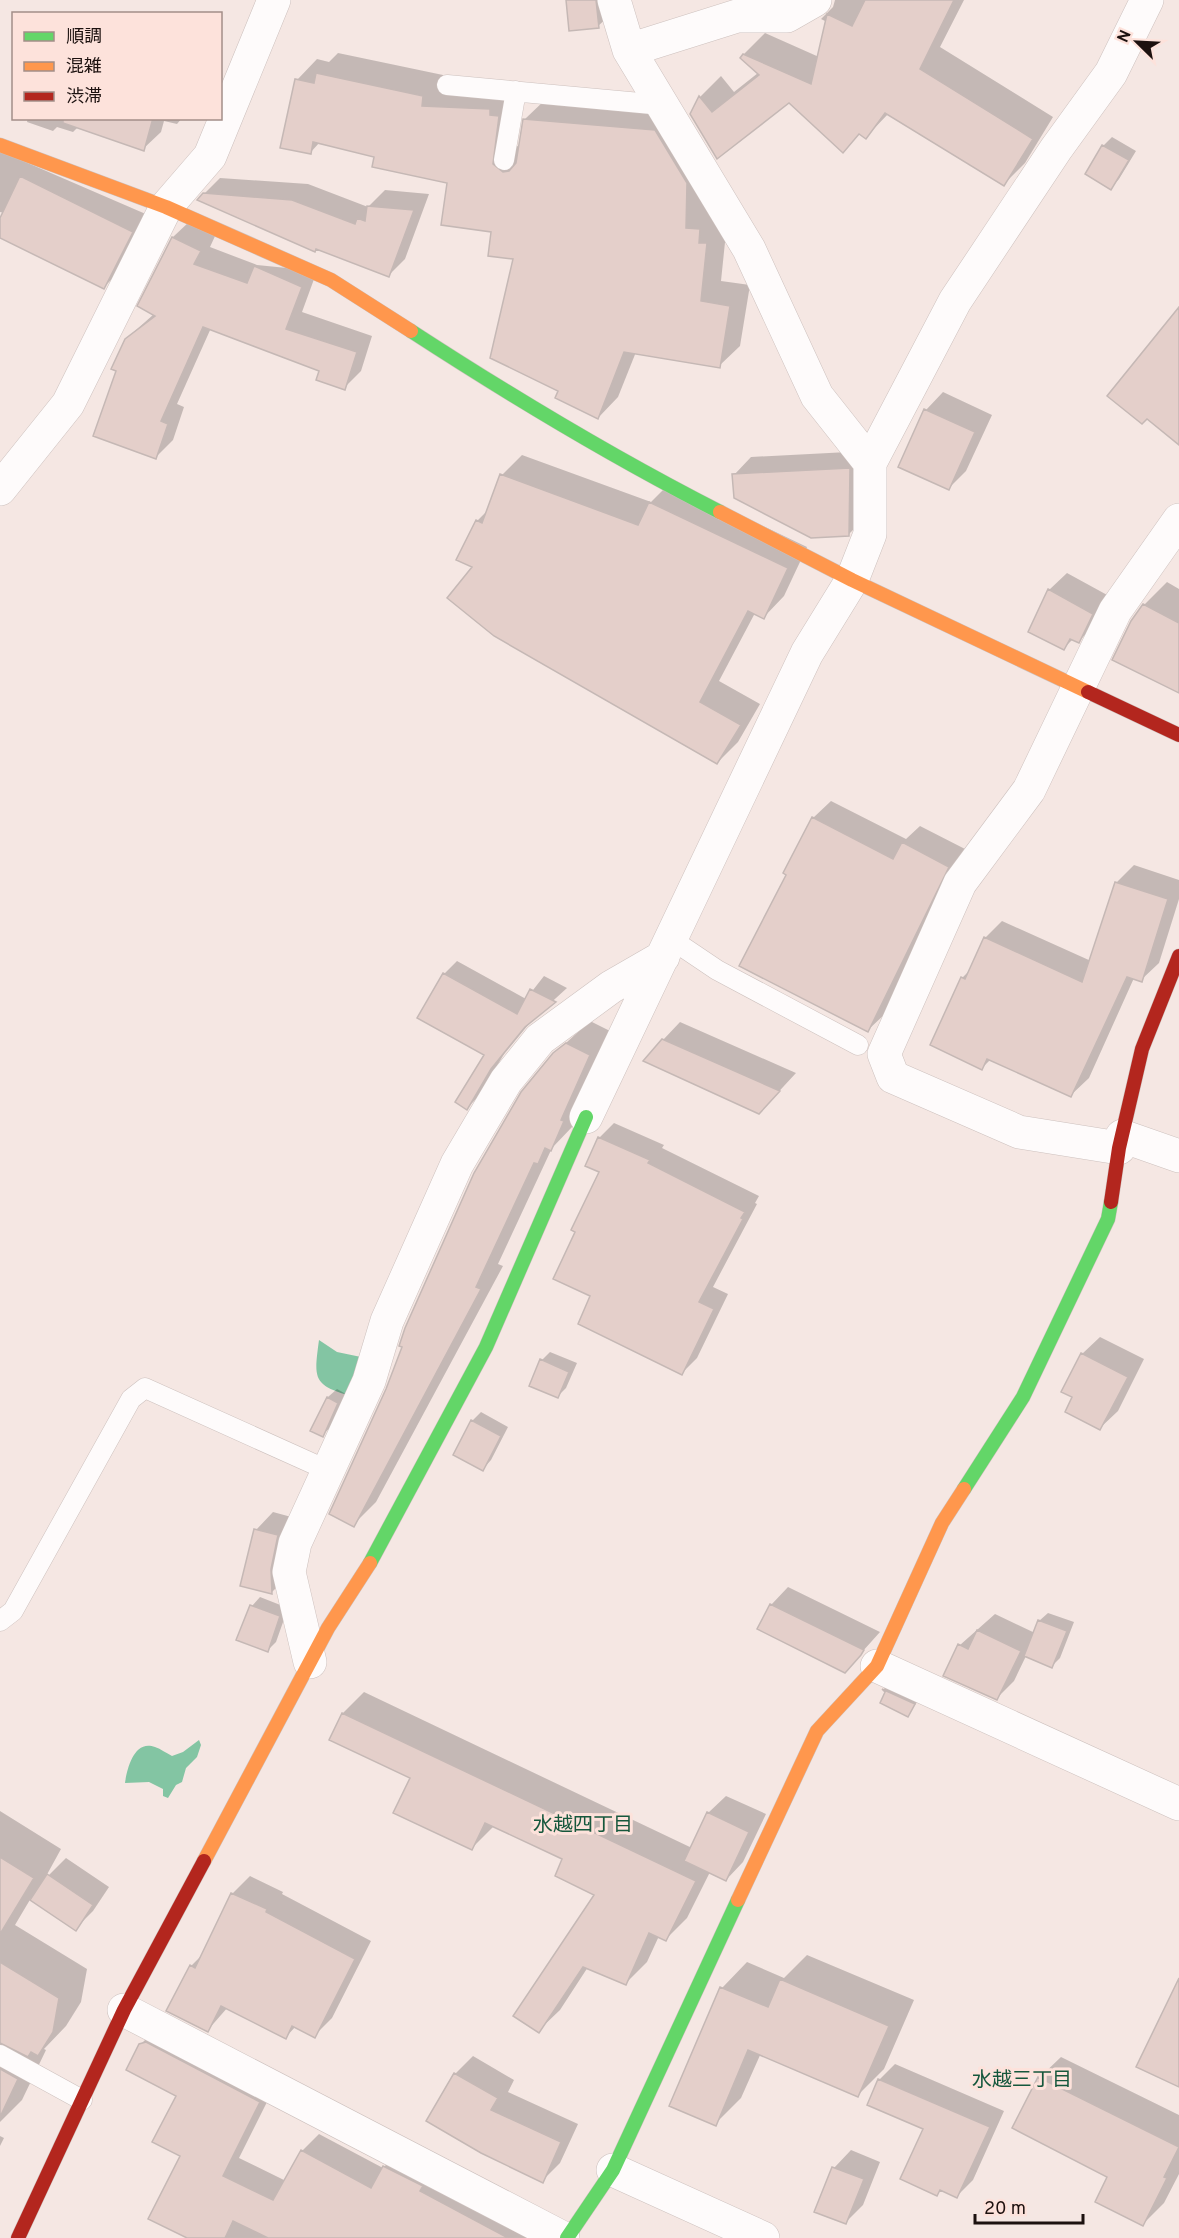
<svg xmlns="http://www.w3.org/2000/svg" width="1179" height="2238" font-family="Overpass,'Noto Sans JP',sans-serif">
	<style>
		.water { fill: #83c5a3 }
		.shadow { fill: #0003 }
		.building { fill: #e4cfca; stroke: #c5b8b5; stroke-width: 1.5 }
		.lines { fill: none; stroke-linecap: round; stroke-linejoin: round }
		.lane-casing { stroke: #cdc1be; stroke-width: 21 }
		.street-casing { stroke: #cdc1be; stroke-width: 34 }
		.fast-casing { stroke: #cdc1be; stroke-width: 15 }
		.slow-casing { stroke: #cdc1be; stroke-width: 15 }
		.jam-casing { stroke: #cdc1be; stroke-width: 15 }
		.lane { stroke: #fefbfb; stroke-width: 20 }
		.street { stroke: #fefbfb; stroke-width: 33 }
		.fast { stroke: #63d668; stroke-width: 14 }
		.slow { stroke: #ff974d; stroke-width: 14 }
		.jam { stroke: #b3261e; stroke-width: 14 }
		.labels { text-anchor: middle; stroke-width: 6; stroke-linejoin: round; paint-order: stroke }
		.neighbourhood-label { font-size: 20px; fill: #16573c; stroke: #fde2db }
	</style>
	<rect width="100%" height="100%" fill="#f5e7e3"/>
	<path class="water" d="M319 1340 337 1352 361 1357 351 1396C312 1385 314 1378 319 1340Z
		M199 1740 201 1745 197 1757 186 1768 182 1782 176 1785 168 1798 163 1796V1789L149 1782 125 1783C127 1769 134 1739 155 1747 161 1749 166 1753 172 1756L183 1752Z"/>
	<path class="shadow" d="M568 0H605L607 18 598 26Z
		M835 0H964L940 47 1053 117 1025 163 1004 184 889 113 866 137 860 133 843 151 789 101 717 157 691 114 700 97 721 76 734 92 758 73 744 54 765 33 819 57 827 22 821 19 833 7Z
		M338 53 443 75 442 86 510 89 513 143 520 148 525 119 546 99 676 110 727 223 721 281 750 285 740 346 719 366 636 352 618 397 598 418 560 390 515 258 448 182 375 156 320 142 310 153 297 80 317 59 329 62Z
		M28 118H182L177 124 164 121 161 132 143 149 78 127 73 132 57 127 53 131 27 122Z
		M1112 137 1136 151 1119 179 1111 188 1087 174 1103 146Z
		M0 151 148 215 121 270 104 287 0 236V221L4 213 0 212Z
		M220 178 308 184 368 207 385 190 429 194 405 259 389 275 317 248 314 251 204 194Z
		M190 221 216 234 210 247 257 265 317 271 302 312 372 336 361 371 344 388 321 370 211 328 177 404 184 407 173 440 156 457 118 370 126 339 154 314 139 306 173 237Z
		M943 392 992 415 966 471 948 489 926 410Z
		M867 451 866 517 849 534 734 475 751 457Z
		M522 455 651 502 671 482 807 547 784 596 764 617 755 613 719 681 760 704 738 742 717 763 474 567 477 521 490 508 502 475Z
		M1067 573 1109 596 1096 624 1078 642 1073 639 1063 649 1049 590Z
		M1167 582 1179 589V691L1144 605Z
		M831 801 906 839 920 826 965 849 886 1013 868 1030 788 874 813 818Z
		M1134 865 1179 880V899L1159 963 1141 980 1134 978 1089 1078 1071 1095 991 1059 982 1068 962 978 971 969 985 938 1002 921 1091 961 1116 883Z
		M457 961 526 999 544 976 567 988 533 1019 504 1054 480 1095 467 1108 486 1054 444 974Z
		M590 1021 612 1032 573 1126 552 1148 498 1264 503 1266 376 1502 353 1525 554 1054Z
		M680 1022 796 1073 759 1113 663 1040Z
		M614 1123 664 1145 662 1148 759 1196 755 1203 757 1204 713 1287 728 1294 697 1358 682 1373 592 1295 577 1231 601 1171 599 1138Z
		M1100 1337 1144 1359 1118 1411 1100 1428 1074 1397 1082 1354Z
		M550 1352 577 1363 566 1388 558 1396 542 1360Z
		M337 1389 346 1394 331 1427 322 1435 312 1430 328 1397Z
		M481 1412 508 1427 491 1460 483 1469 472 1421Z
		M273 1512 295 1518 289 1575 272 1592 256 1530Z
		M788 1587 880 1632 845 1671 771 1605Z
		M260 1597 288 1608 276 1642 268 1650 252 1606Z
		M1048 1613 1074 1622 1060 1658 1052 1666 1026 1656 1014 1681 997 1698 960 1645 995 1614 1035 1633 1039 1621Z
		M891 1681 922 1695 908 1715 883 1690Z
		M364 1692 692 1848 708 1813 726 1796 766 1814 743 1862 726 1880 710 1872 687 1918 666 1939 659 1936 647 1962 625 1984 588 1967 560 2010 538 2031 597 1894 564 1858 494 1826 472 1848 412 1778 331 1740 343 1713Z
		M0 1811 61 1849 44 1880 66 1858 109 1887 93 1911 75 1929 31 1898 15 1925 87 1969 81 2002 66 2026 44 2049 46 2050 22 2100 0 2122Z
		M250 1876 283 1892 282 1894 371 1941 332 2018 314 2036 296 2026 286 2037 228 2007 207 2031 191 1966 204 1953 232 1894Z
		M807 1955 914 2000 884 2069 858 2095 761 2053 741 2098 715 2124 671 2105 722 1988 747 1962 784 1978Z
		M158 2027 276 2084 239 2158 286 2181 302 2151 319 2134 383 2168 401 2149 553 2238H190L178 2095 140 2045Z
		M473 2056 514 2080 508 2092 578 2124 560 2163 542 2181 428 2120 455 2074Z
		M1061 2057 1179 2115V2174L1164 2203 1143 2224 1039 2078Z
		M895 2064 1004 2111 973 2180 957 2196 942 2189 937 2194 925 2128 879 2080Z
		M0 2136 4 2138 0 2146Z
		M851 2150 880 2162 863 2205 846 2222 834 2168Z"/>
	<path class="building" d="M566 0H596L599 28 569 31Z
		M865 0H954L920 69 1033 139 1004 186 885 113 866 139 859 134 843 153 789 103 717 159 690 114 699 96 712 112 759 75 740 58 743 54 811 84 827 14 852 26Z
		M316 73 423 96 422 106 490 109V115L499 116 493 164 503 172 509 171 516 163 523 119 655 130 687 183 686 228 700 229 699 243H707L701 301 730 306 720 368 624 352 598 419 555 398 558 391 490 358 513 259 488 256 491 232 441 225 447 183 372 167 374 157 313 142 311 154 280 148 295 79 314 83Z
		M63 118H153L144 151 63 123Z
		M1102 145 1129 160 1111 190 1085 174Z
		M20 176 133 232 104 289 0 238V218Z
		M203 193 292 200 355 224 357 218 365 221 367 206 414 210 389 277 316 249 315 252 197 200Z
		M172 237 201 251 194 264 247 283 254 266 302 287 286 329 357 352 345 390 316 380 319 371 203 327 161 421 168 424 156 459 93 436 116 371 111 369 125 339 155 316 137 306Z
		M1179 307V445L1147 419 1142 424 1107 396Z
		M924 409 975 432 949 490 898 467Z
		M850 468 849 536 811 538 734 498 732 474Z
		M500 474 638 525 649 502 788 568 764 619 748 611 700 702 741 725 717 764 494 636 447 598 472 567 456 560 476 520 482 523Z
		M1048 589 1093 614 1079 643 1070 639 1064 650 1028 632Z
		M1143 604 1179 623V693L1112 660 1131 621Z
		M812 817 893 859 902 842 949 867 868 1032 739 966 786 875 783 873Z
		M1115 882 1168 899 1142 982 1127 977 1071 1097 987 1059 982 1070 930 1045 961 977 965 979 984 937 1082 982Z
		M443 973 517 1014 530 989 556 1002 525 1027 491 1069 467 1110 455 1102 484 1055 417 1018Z
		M662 1039 780 1091 759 1114 643 1061Z
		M566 1043 590 1055 561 1120 564 1121 551 1151 545 1148 538 1164 534 1163 476 1287 481 1289 354 1527 329 1514 386 1389 402 1347 399 1346 405 1328 474 1173 521 1092 553 1053Z
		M598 1137 650 1160 648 1163 745 1212 741 1218 743 1219 699 1302 714 1309 682 1375 578 1324 590 1296 553 1279 575 1232 571 1230 599 1172 585 1166Z
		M1081 1353 1128 1377 1100 1430 1065 1412 1072 1397 1061 1392Z
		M540 1359 569 1372 558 1398 529 1386Z
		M327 1397 338 1403 323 1437 310 1431Z
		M471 1420 501 1436 483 1471 453 1455Z
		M254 1529 278 1535 271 1569 272 1594 240 1586Z
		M770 1604 864 1650 861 1655 845 1673 757 1629Z
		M250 1605 280 1616 268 1652 236 1640Z
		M1038 1620 1067 1631 1052 1668 1024 1656Z
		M977 1630 1021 1651 997 1700 943 1676 958 1644 968 1649Z
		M882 1689 915 1704 908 1717 880 1703 885 1692Z
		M342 1713 696 1881 666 1941 649 1933 626 1985 583 1967 539 2033 513 2016 594 1895 555 1876 562 1859 485 1823 472 1850 393 1813 410 1778 329 1740Z
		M707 1812 749 1832 726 1881 684 1861Z
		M0 1857 34 1878 0 1934Z
		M47 1874 93 1905 76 1931 30 1900Z
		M231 1893 267 1909 266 1912 355 1959 315 2038 292 2026 286 2039 221 2006 208 2032 166 2011 190 1965 195 1968Z
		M0 1962 59 1998 53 2032 38 2056 31 2052 28 2057 0 2043Z
		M1179 1978V2087L1136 2067Z
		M780 1979 889 2026 858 2097 748 2050 716 2126 669 2106 720 1987 768 2007Z
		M146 2042 260 2102 223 2176 273 2200 301 2150 371 2188 383 2166 423 2186 420 2191 508 2238H268L233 2221 225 2238H187L148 2219 180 2156 152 2142 176 2096 126 2070 139 2044Z
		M0 2069 18 2079 0 2117Z
		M454 2073 498 2098 491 2110 561 2142 543 2183 481 2153 426 2121Z
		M1038 2077 1179 2147 1164 2177 1167 2178 1143 2226 1095 2202 1107 2177 1012 2128Z
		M878 2079 990 2127 957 2198 940 2190 937 2196 900 2179 923 2129 867 2105Z
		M832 2167 864 2179 846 2224 814 2212Z"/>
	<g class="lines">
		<g class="lane-casing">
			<path id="lane" d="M447 85 662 105
				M504 160 516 91
				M671 939 717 970 858 1045
				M0 1621 13 1611 131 1399 145 1388 327 1470
				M0 2055 82 2100"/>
		</g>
		<g class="street-casing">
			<path id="street" d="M629 50 737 16H787L815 0
				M870 463 955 301 1056 149 1111 73 1147 0
				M0 489 68 404 166 207 210 156 274 0
				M586 1117 807 653 852 580 870 534V463L817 396 749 249 629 50 614 0
				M1122 1136 1179 1156
				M1119 1148 1019 1132 893 1077 884 1054 960 883 1029 790 1115 611 1179 520
				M310 1662 289 1572 295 1543 369 1381 387 1321 457 1164 506 1081 540 1039 611 987 663 957
				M877 1666 1179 1804
				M124 2010 563 2238
				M613 2170 763 2238"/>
		</g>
		<g class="fast-casing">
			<path id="fast" d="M411 331C511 396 614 458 720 512
				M964 1489 1023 1397 1108 1219 1111 1202
				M370 1563 486 1347 586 1117
				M567 2238 613 2170 738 1900"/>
		</g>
		<g class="slow-casing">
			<path id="slow" d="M0 145 166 207 331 280 411 331
				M720 512 852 580 1088 692
				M204 1861 328 1628 370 1563
				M738 1900 817 1731 877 1666 942 1523 964 1489"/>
		</g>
		<g class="jam-casing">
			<path id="jam" d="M1088 692 1179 735
				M1111 1202 1119 1148 1142 1049 1179 956
				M18 2238 124 2010 204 1861"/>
		</g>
		<use href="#lane" class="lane"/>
		<use href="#street" class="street"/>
		<use href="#fast" class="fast"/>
		<use href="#slow" class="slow"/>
		<use href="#jam" class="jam"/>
	</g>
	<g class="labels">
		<g class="neighbourhood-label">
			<text x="583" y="1831">水越四丁目</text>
			<text x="1022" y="2086">水越三丁目</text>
		</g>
	</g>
	<rect x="12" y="12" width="210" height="108" fill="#fde2db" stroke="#a38e89" stroke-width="1.5"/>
	<rect x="24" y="32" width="30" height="9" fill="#63d668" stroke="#a38e89" stroke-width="1.5"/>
	<text x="66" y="42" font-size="18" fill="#1c110f">順調</text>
	<rect x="24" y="62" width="30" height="9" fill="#ff974d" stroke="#a38e89" stroke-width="1.5"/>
	<text x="66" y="72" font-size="18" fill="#1c110f">混雑</text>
	<rect x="24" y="92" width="30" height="9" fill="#b3261e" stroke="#a38e89" stroke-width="1.5"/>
	<text x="66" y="102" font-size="18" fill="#1c110f">渋滞</text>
	<g transform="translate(1137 42) rotate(294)" stroke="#fde2db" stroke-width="4.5" paint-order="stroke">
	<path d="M0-4.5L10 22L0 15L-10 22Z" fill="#1c110f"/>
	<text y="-9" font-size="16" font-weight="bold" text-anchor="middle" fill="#1c110f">N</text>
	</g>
	<path d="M975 2214v9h108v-9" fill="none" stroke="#1c110f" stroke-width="3"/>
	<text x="984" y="2214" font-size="18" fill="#1c110f" stroke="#fde2db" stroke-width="4.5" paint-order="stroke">20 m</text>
</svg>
